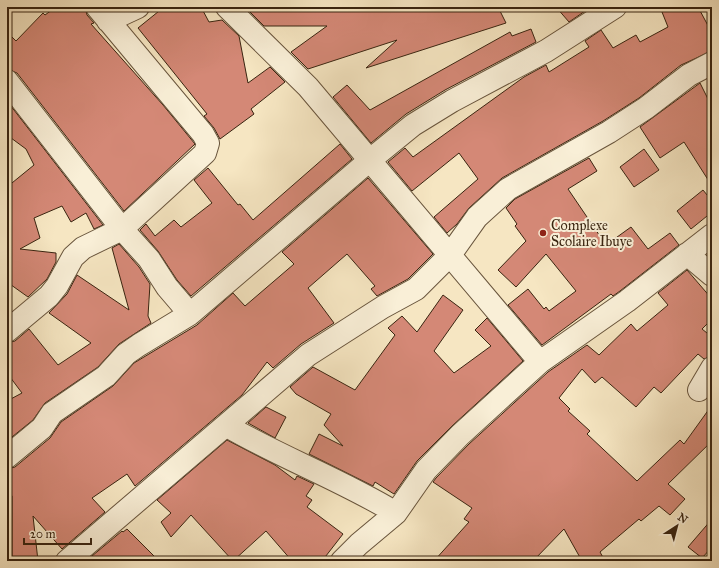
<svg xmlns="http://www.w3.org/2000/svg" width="719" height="568" font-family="'IM FELL Great Primer',serif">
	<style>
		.building { fill: #d48876; stroke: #392410 }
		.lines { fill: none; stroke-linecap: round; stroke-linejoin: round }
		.minor-casing { stroke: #68543c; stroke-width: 24 }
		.minor { stroke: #f9efd7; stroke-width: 22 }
		.poi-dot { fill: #8f2418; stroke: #f9efd7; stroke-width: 1.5 }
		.labels { text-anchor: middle; stroke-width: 4; stroke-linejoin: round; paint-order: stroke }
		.poi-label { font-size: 14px; fill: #392410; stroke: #f9efd7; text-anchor: start }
	</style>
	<rect width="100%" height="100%" fill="#f6e6c2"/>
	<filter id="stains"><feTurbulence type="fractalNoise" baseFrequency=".005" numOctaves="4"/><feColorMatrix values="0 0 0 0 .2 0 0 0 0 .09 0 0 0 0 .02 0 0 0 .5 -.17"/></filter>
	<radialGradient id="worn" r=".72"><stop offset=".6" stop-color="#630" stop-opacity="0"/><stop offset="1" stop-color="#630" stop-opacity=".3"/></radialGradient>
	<path class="building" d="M56 7H85L87 15 94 23 91 24 163 105 195 144 124 211 17 73 7 69V32L16 41 43 13 45 15Z
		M164 7H201L209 22 222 20 239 36 248 83 270 67 285 82 251 109 254 114 220 139 214 128 204 116 207 114 138 28Z
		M245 7H498L506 23 366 68 397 40 308 69 291 52 327 26H264Z
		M556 7H587L588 9 569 22Z
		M660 7H698L712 33V51L681 65 639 98 603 121 502 178 469 208 457 224 447 233 434 217 478 179 459 153 412 191 388 162 405 148 413 157 524 77 546 65 549 72 589 47 585 41 601 30 613 48 636 35 640 42 668 27Z
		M531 29 536 42 445 90 406 114 371 143 333 97 347 85 370 110 510 32 512 36Z
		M700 83 712 107V186L684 142 660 158 640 127Z
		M7 101 103 225 94 229 86 213 71 222 62 206 34 218 40 238 20 249 56 253V262L47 279 28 297 7 282V187L34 165 26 149 7 135Z
		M340 144 352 159 191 296 177 280 158 251 140 230 146 224 155 236 174 220 181 227 212 203 194 180 208 168 238 205 240 204 253 220Z
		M644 149 659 170 634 187 620 167Z
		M589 158 597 171 568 189 606 245 631 227 648 249 670 233 679 245 620 291 613 296 611 294 542 345 508 305 528 289 544 309 546 307 549 311 576 291 546 254 516 287 498 270 526 241 515 226 517 224 506 208 515 199Z
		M368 178 433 254 408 279 377 296 371 289 375 286 347 254 308 288 334 323 301 344 273 368 267 362 242 395 135 486 127 474 92 498 105 512 62 549 33 516 38 561H12V496L7 490V469L15 467 50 438 61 422 113 386 134 363 197 325 233 293 245 306 294 264 282 252Z
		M703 190 712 201V212L691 229 677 211Z
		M119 244 139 267 150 284 148 316 151 323 119 344 98 367 45 403 33 420 7 441V401L22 393 7 373V343L15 341 29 329 58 365 91 343 49 313 67 294 77 275 129 310 112 248Z
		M687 270 712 299V319L702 329 712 337V356L704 359 698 354 661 393 654 387 636 407 602 377 595 383 582 369 559 398 570 409 568 411 590 431 587 434 637 481 680 440 684 444 712 405V441L668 484 685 499 670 515 659 506 641 521 639 519 600 552 605 561H582L564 529 533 561H434L469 522 464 519 472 508 433 482 436 478 469 444 548 372 587 345 599 355 631 324 637 331 668 305 658 293Z
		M443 295 463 310 434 351 454 373 491 346 475 330 487 318 523 361 452 426 417 461 394 494 375 482 373 486 309 454 319 434 343 446 324 425 331 414 296 394 290 387 313 367 355 390 395 335 388 328 402 316 417 332Z
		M266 407 286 417 275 438 248 423Z
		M227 440 275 465 295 480 297 476 314 484 306 496 312 500 307 507 343 534 322 561H292L266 531 233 561 191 515 171 537 161 522 171 513 157 500Z
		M712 519V547L702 558 688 547Z
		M127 529 159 561H86L122 531 123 532Z"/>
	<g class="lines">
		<g class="minor-casing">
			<path id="minor" d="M227 7 308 87 540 362
				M108 21 138 7
				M7 81 122 229 205 153 208 143 203 134 97 7
				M687 254 712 275
				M7 331 49 296 57 286 73 257 83 248 122 229 149 259 167 287 190 314
				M699 390 712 368
				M227 426C282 458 342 480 396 513
				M7 457 42 428 52 413 106 376 126 354 139 345 190 314 370 160 413 125 452 101 546 51 615 7
				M67 561 308 355 383 307 416 289 450 255 477 217 508 189 609 132 646 108 689 75 712 63
				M342 561 359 544 396 513 426 470 460 435 540 362 627 301 712 235"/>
		</g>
		<use href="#minor" class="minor"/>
	</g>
	<circle class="poi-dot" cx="543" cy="233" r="4"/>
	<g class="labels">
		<g class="poi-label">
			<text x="551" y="230">Complexe<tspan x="551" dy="16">Scolaire Ibuye</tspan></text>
		</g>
	</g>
	<rect width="719" height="568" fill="none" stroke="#f6e6c2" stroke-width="24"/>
	<rect x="8" y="8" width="703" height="552" fill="none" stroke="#392410" stroke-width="2"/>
	<rect x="12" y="12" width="695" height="544" fill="none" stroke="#392410"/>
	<g transform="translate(677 526) rotate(36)" stroke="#f9efd7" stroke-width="3" paint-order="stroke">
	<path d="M0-3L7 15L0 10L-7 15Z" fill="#392410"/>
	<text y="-6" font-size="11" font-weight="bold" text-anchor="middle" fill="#392410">N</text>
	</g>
	<path d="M24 538v6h67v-6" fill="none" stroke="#392410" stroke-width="2"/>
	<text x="30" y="538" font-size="12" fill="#392410" stroke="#f9efd7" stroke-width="3" paint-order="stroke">20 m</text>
	<rect width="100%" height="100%" filter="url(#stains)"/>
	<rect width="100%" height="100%" fill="url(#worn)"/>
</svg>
